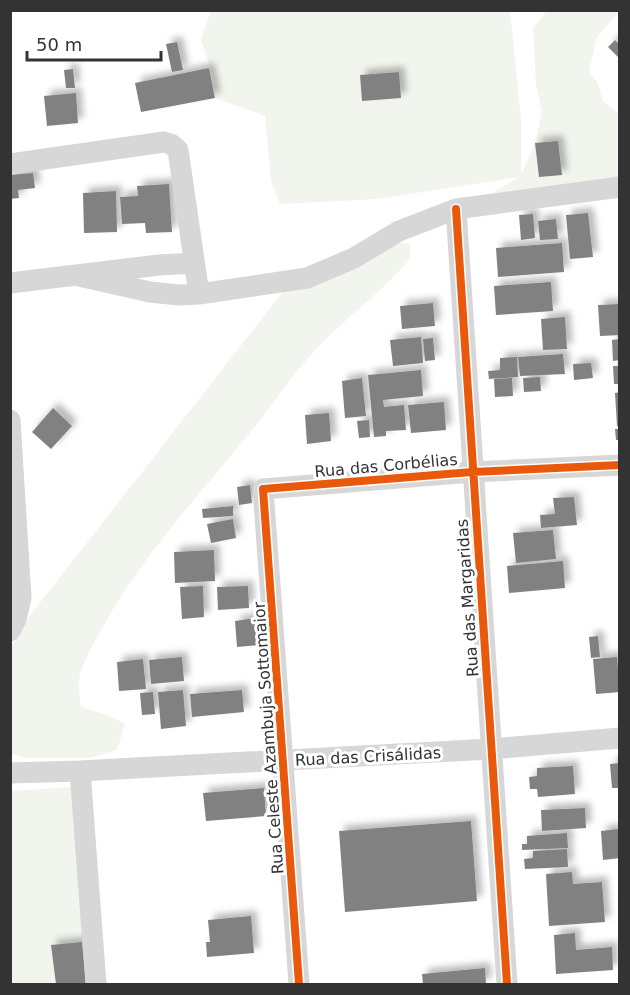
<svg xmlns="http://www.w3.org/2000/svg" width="630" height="995" font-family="'DejaVu Sans',sans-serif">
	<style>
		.green { fill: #f1f5ed }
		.building { fill: #818181; filter: url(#shadow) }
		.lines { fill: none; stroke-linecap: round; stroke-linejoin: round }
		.minor { stroke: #d7d7d7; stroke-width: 21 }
		.cycleway-casing { stroke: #fff; stroke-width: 11 }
		.cycleway { stroke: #e8590c; stroke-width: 8 }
		.labels { text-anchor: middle; stroke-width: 6; stroke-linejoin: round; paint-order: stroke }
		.street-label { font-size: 16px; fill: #333; stroke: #fff }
	</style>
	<defs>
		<filter id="shadow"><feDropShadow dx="5.5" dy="-5.5" stdDeviation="3" flood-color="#0004"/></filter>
	</defs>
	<rect width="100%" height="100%" fill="#fff"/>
	<path class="green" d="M211 11H510L521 121V175L535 143 542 112 536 84 533 28 547 11H619L596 39 589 72 597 82 603 101 619 114V188L507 201 483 217 495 191 519 177 377 199 280 204 271 181 265 116 215 98 213 76 201 39Z
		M391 243H410V259C383 290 351 314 322 343 294 371 273 405 248 435 195 500 138 560 99 634 92 647 81 665 79 680 78 688 80 698 81 707L107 715 125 724 117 750 90 758H27L11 754 10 650 25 622 285 289Z
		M72 787 87 984H11V791Z"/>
	<path class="building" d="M615 40 620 45 618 57 608 47Z
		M177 42 183 70 172 72 166 44Z
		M209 68 215 98 141 112 135 83Z
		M73 69 75 88H66L64 70Z
		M399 72 401 98 362 101 360 75Z
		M76 93 78 123 47 126 44 96Z
		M558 141 562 175 539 177 535 143Z
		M33 173 35 188 18 190 19 198 10 199V175Z
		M169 184 172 232 146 233 145 223 122 224 120 197 138 196 137 186Z
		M116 191 117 232 84 233 83 193Z
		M588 213 593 257 570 259 566 215Z
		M533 214 535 238 521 240 519 215Z
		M556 219 558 239 540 240 538 221Z
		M562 243 564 272 498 277 496 248Z
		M551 282 553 311 496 315 494 286Z
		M433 303 435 326 402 329 400 306Z
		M620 304V335L600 336 598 305Z
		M565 317 567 349 543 350 541 319Z
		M421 337 423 363 393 366 390 340Z
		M433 338 435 360 425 361 423 339Z
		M620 339V360L613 361 612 340Z
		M563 354 565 374 520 376 518 357Z
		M517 357 518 377 489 379 488 371 500 370V358Z
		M591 363 593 378 574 380 573 364Z
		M613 366H620V384H614Z
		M421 370 423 396 383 400 384 407 404 405 406 430 386 431V436L374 437 368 375Z
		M540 377 541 391 524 392 523 378Z
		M362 378 366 416 345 418 342 381Z
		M512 378 513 396 495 397 494 379Z
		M620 392V426H617L615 393Z
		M444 402 446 430 411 433 408 405Z
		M53 408 72 426 51 449 32 432Z
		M329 413 331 441 307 444 305 415Z
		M369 420 370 437 359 438 357 421Z
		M615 429H620V440H616Z
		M250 485 252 503 239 505 237 487Z
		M574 497 577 525 541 528 540 515 555 514 553 498Z
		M233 506V516L203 518 202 509Z
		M233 519 236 538 211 543 207 524Z
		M553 530 556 559 516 563 513 533Z
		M214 550 215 581 175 583 174 552Z
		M563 561 565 588 509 593 507 566Z
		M203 586 204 617 182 619 180 587Z
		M248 586 249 608 218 610 217 587Z
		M256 618 259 645 237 647 235 621Z
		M598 636 600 657 591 658 589 637Z
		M182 657 184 681 151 684 149 660Z
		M617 657 620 692 596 694 593 659Z
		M143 659 146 689 119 691 117 662Z
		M183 690 186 726 161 729 158 692Z
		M242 690 244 712 192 717 190 694Z
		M153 692 155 714 142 715 140 693Z
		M620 763V788H612L610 764Z
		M573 766 575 794 538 797 537 789H530L529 777 537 776V768Z
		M264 788 266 816 206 821 203 793Z
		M585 808 586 828 542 831 541 810Z
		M471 821 477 901 345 912 339 831Z
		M618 829 620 858 603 860 601 831Z
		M567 833 568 848 522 850V844H527V836Z
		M567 849 568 867 525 869 524 859 533 858V851Z
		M572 872 573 884 602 882 605 922 549 926 546 874Z
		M251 916 254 953 207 957 206 942H210L208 920Z
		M575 933 576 950 612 947 613 970 556 974 554 935Z
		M82 942 86 984H56L51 945Z
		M485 968 486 984H423L422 974Z"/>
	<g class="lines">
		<path class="minor" d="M10 164 164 142 171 144 178 150 199 294
			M456 209 507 984
			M79 276 150 292 179 295 199 294 307 278 354 258 399 231 456 209 620 187
			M10 283 159 265 194 263
			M10 420 21 598 16 619 10 631
			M80 771 96 984
			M10 773 80 771 491 749 620 738
			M299 984 263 489 472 472 620 465"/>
		<g class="cycleway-casing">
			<path id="cycleway" d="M456 209 507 984
				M299 984 263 489 472 472 620 465"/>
		</g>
		<use href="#cycleway" class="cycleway"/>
	</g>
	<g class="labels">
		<g class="street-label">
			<text transform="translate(386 465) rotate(-5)" y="6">Rua das Corbélias</text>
			<text transform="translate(467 598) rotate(-94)" y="6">Rua das Margaridas</text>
			<text transform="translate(268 738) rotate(-94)" y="6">Rua Celeste Azambuja Sottomaior</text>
			<text transform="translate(368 756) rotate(-3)" y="6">Rua das Crisálidas</text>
		</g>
	</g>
	<rect width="630" height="995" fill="none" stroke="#333333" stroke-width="24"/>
	<path d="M27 51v9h134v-9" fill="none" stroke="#333333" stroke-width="3"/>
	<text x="36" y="51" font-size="18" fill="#333333" stroke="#ffffff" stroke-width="4.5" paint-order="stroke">50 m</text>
</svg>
